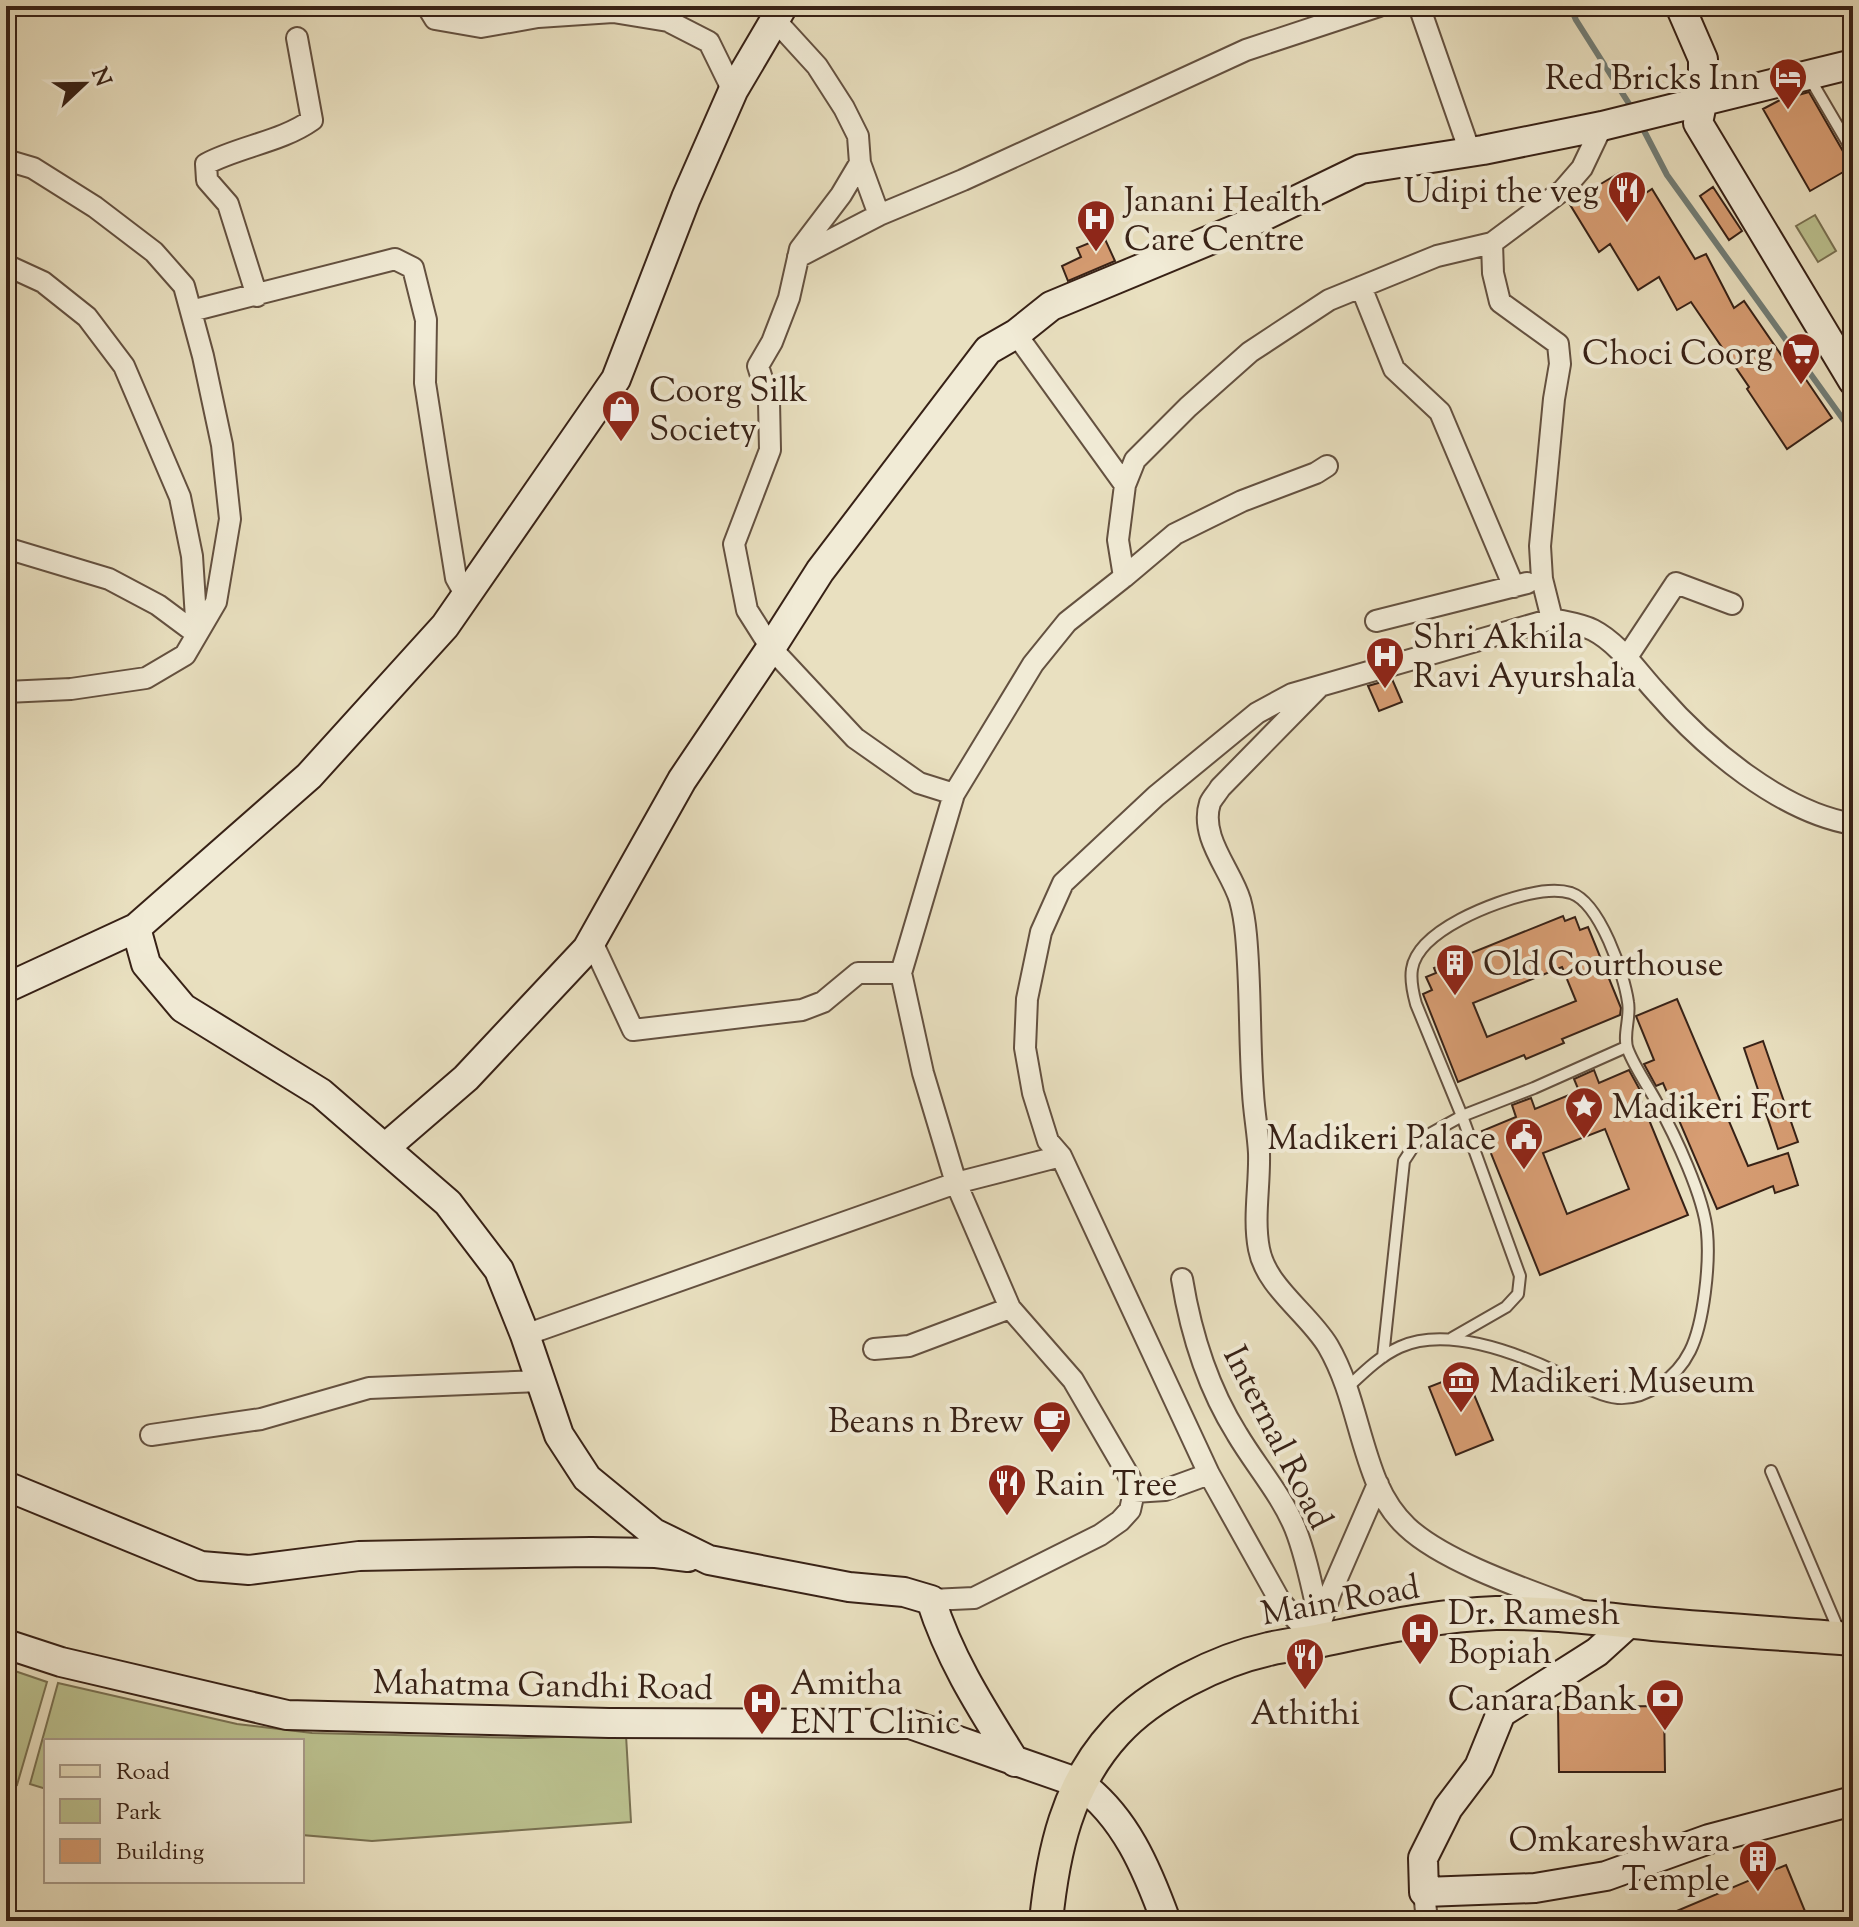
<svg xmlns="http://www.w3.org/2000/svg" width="1859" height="1927" font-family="'Sorts Mill Goudy',serif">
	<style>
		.green { fill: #bbc18f; stroke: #797152; stroke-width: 2 }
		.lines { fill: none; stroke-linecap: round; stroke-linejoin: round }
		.stream { stroke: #727e77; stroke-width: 6 }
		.building { fill: #d79d73; stroke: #372116; stroke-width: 2; fill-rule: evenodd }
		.lane-casing { stroke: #645140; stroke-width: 14 }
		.street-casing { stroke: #645140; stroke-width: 24 }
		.secondary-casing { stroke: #372116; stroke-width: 32 }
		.primary-casing { stroke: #372116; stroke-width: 36 }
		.lane { stroke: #f1ebd6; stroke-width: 10 }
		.street { stroke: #f1ebd6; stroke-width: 20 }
		.secondary { stroke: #f1ebd6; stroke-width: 28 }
		.primary { stroke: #e9e0c0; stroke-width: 32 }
		.labels { text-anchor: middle; stroke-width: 8; stroke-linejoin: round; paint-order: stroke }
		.poi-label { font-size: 34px; fill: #372116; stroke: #f1ebd6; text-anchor: start }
		.street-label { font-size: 34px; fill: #372116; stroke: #f1ebd6 }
	</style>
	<rect width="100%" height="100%" fill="#e9e0c0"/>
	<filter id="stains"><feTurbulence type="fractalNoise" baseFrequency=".0025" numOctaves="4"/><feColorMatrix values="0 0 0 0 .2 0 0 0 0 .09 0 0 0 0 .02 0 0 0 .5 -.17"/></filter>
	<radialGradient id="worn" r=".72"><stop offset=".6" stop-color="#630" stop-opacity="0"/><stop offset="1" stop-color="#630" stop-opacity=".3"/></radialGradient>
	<path class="green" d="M1815 215 1836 251 1818 262 1796 226Z
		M6 1668 47 1682 17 1785 6 1781Z
		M58 1683 237 1724 312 1733 521 1738 626 1735 631 1822 372 1841 302 1835V1741H46V1789L30 1784Z"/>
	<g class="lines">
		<path class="stream" d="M1570 6 1576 20 1633 110
			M1640 123 1667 175 1853 433"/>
	</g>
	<path class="building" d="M1809 92 1852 167 1810 191 1763 109 1780 100Z
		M1619 173 1635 200 1652 189 1695 259 1706 254 1734 308 1744 301 1786 362 1792 359 1832 418 1787 449 1747 389 1749 387 1691 302 1677 310 1659 277 1638 290 1610 244 1599 252 1569 203Z
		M1713 187 1742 231 1729 240 1700 196Z
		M1104 237 1115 261 1068 281 1062 266 1081 257 1077 248Z
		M1392 679 1402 702 1379 711 1368 686Z
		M1563 916 1565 921 1575 917 1580 930 1588 927 1621 1008 1620 1015 1562 1039 1564 1043 1526 1059 1524 1055 1458 1082 1423 994 1432 990 1426 977 1436 973 1434 968ZM1562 967 1576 1001 1487 1037 1473 1003Z
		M1677 999 1748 1166 1788 1153 1798 1185 1775 1193 1773 1186 1717 1209 1663 1083 1656 1086 1644 1064 1654 1060 1636 1016Z
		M1763 1041 1798 1142 1778 1149 1744 1048Z
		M1594 1070 1599 1083 1629 1070 1641 1092 1638 1093 1688 1215 1540 1275 1482 1131 1516 1117 1512 1105 1531 1098 1535 1109 1579 1091 1574 1079ZM1605 1129 1629 1189 1567 1214 1543 1153Z
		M1465 1373 1493 1440 1456 1455 1429 1387Z
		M1664 1706 1665 1772H1559L1558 1707Z
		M1786 1865 1809 1921H1653Z"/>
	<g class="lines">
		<g class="lane-casing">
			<path id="lane" d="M1809 77 1853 152
				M1452 1338 1506 1307 1518 1294 1520 1276 1462 1116 1534 1088 1626 1047
				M1348 1387C1364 1372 1380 1356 1400 1347 1447 1326 1514 1352 1557 1372 1576 1381 1596 1396 1618 1398 1647 1400 1677 1377 1690 1351 1704 1323 1710 1263 1707 1232 1704 1197 1675 1135 1657 1103 1648 1086 1635 1068 1628 1050 1622 1037 1631 1017 1628 1002 1624 974 1600 903 1571 893 1558 889 1542 891 1529 894 1496 901 1418 930 1412 969 1410 981 1413 993 1416 1004L1462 1116 1417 1141 1404 1161 1383 1357
				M1771 1471 1839 1631"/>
		</g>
		<g class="street-casing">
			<path id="street" d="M427 6 435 19 481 27 538 17 613 12 668 21 709 42 733 91
				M1419 6 1470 152
				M775 20 817 66 844 108 858 136 860 163 841 195 800 249 789 298 772 342 758 366 769 401 770 450 734 544 747 610 771 648 855 738 919 783 954 794 901 973 923 1073 956 1183 1010 1308 1073 1380 1130 1478 1134 1492 1130 1510 1120 1521 1100 1535 974 1598 931 1600
				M6 160 33 168 95 207 154 252 184 286 203 356 222 445 230 519 216 602 185 655 146 678 71 689 6 692
				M860 163 879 215 963 180 1246 50 1379 6
				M1492 243 1493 273 1500 302 1558 344 1560 364 1554 399 1540 546 1542 579 1552 619
				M798 257 879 215
				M6 265 43 282 87 317 124 366 180 497 192 556 197 634
				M1361 287 1394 369 1440 412 1514 587
				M257 296 228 204 207 180 206 164C240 146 281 142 312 120L297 38
				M191 311 395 259 413 268 426 320 425 383 437 460 456 578 466 596
				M1016 334 1125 485
				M6 548 109 579 158 605 197 634
				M1124 577 1175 534 1242 501 1316 473 1327 466
				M1376 621 1527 583
				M1627 657 1676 583 1732 604
				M1318 688 1220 788C1218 792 1212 798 1210 803 1199 837 1231 870 1240 900 1243 911 1245 924 1246 935 1251 988 1249 1040 1253 1093 1254 1113 1258 1133 1259 1153 1260 1185 1253 1218 1259 1249 1266 1287 1308 1313 1328 1346 1353 1389 1358 1438 1377 1483 1384 1499 1394 1515 1407 1527 1444 1562 1528 1590 1576 1608
				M954 794 1033 664 1067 622 1124 577 1118 540 1125 485 1135 460 1188 407 1250 352 1329 300 1437 256 1492 243 1563 190 1582 168 1602 126
				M592 942 633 1030 802 1010 823 1002 858 973H901
				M1182 1279C1191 1334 1207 1386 1237 1434 1256 1466 1281 1494 1295 1528 1307 1558 1313 1592 1320 1623
				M525 1335 956 1183 1061 1156
				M874 1349 909 1346 1010 1308
				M151 1435 261 1419 369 1388 541 1381
				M1134 1492 1165 1490 1209 1474
				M1321 1622 1331 1592 1378 1484
				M1315 1641 1280 1601 1209 1474 1061 1156 1048 1141 1033 1093 1025 1048 1027 999 1041 932 1063 883 1156 796 1257 713 1292 694 1552 619C1565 622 1581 624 1593 630 1620 644 1638 673 1658 694 1705 748 1781 812 1853 824
				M1424 1892 1427 1921"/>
		</g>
		<g class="secondary-casing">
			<path id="secondary" d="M1680 6 1703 59V99L1698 123 1853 381
				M136 928 146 964 183 1008 321 1093 448 1203 499 1270 525 1335 559 1435 587 1478 654 1533 709 1560 849 1587 904 1592 931 1600C950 1660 982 1709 1015 1762
				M6 988 136 928 309 776 445 626 616 379 686 198 733 91 783 6
				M386 1147 466 1078 587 949 682 780 771 648 820 571 988 350 1016 334 1051 306 1239 228 1361 169 1483 150 1602 126 1853 64
				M6 1486 201 1566 249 1570 359 1556 461 1554 591 1552 656 1553 688 1557
				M1630 1622 1597 1652 1501 1713 1479 1767 1448 1808 1423 1858 1424 1892 1535 1888 1606 1876 1709 1839 1853 1801
				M6 1644 61 1662 287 1715 609 1723 910 1724 1079 1783C1125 1816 1147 1869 1166 1921"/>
		</g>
		<g class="primary-casing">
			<path id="primary" d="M1046 1921C1053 1852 1067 1785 1116 1732 1151 1693 1219 1660 1269 1649 1285 1645 1301 1644 1317 1641 1376 1629 1436 1615 1496 1613 1549 1612 1601 1619 1653 1624 1720 1630 1786 1634 1853 1639"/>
		</g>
		<use href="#lane" class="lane"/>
		<use href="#street" class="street"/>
		<use href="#secondary" class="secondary"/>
		<use href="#primary" class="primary"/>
	</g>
	<defs>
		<g id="hotel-pin" transform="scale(2)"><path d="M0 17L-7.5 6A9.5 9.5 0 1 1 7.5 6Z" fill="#8f2418" stroke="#f1ebd6"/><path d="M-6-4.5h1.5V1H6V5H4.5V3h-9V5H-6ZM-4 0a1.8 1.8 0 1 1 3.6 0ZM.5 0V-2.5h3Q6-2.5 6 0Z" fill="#fff"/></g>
		<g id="restaurant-pin" transform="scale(2)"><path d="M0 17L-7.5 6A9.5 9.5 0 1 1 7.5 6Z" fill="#8f2418" stroke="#f1ebd6"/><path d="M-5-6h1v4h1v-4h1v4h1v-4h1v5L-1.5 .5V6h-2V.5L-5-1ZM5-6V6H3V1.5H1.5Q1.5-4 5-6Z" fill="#fff"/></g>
		<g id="hospital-pin" transform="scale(2)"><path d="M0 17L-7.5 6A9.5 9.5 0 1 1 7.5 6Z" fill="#8f2418" stroke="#f1ebd6"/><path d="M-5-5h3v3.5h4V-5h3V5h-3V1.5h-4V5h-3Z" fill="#fff"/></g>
		<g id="supermarket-pin" transform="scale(2)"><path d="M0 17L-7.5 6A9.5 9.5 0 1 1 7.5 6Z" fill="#8f2418" stroke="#f1ebd6"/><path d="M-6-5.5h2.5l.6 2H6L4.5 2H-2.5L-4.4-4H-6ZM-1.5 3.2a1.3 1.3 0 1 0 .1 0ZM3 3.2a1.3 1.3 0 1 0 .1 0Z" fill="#fff"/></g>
		<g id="shop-pin" transform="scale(2)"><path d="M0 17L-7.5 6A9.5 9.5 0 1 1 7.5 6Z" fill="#8f2418" stroke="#f1ebd6"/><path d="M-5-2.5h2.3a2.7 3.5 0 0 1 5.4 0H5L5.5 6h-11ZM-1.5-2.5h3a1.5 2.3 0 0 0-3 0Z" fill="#fff"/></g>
		<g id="building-pin" transform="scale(2)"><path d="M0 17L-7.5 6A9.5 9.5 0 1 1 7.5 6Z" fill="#8f2418" stroke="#f1ebd6"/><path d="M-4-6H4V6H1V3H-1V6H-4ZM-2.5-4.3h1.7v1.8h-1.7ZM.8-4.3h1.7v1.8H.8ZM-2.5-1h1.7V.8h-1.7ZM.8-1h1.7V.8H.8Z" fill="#fff"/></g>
		<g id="sight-pin" transform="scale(2)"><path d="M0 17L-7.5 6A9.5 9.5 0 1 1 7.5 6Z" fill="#8f2418" stroke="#f1ebd6"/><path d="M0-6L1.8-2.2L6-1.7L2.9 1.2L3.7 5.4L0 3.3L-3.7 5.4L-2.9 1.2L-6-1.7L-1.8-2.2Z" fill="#fff"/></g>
		<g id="civic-pin" transform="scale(2)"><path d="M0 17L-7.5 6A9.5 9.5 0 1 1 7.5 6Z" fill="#8f2418" stroke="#f1ebd6"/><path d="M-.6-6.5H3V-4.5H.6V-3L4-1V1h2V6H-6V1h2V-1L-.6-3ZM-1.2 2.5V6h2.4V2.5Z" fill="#fff"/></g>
		<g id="museum-pin" transform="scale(2)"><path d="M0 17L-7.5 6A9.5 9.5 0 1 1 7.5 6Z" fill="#8f2418" stroke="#f1ebd6"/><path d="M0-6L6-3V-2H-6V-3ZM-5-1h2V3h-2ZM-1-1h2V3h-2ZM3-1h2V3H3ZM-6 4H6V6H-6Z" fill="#fff"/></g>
		<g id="cafe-pin" transform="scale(2)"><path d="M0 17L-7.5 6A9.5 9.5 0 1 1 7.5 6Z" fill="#8f2418" stroke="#f1ebd6"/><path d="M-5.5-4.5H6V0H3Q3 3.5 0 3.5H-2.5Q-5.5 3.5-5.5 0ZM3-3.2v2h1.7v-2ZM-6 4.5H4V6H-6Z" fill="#fff"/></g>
		<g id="bank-pin" transform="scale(2)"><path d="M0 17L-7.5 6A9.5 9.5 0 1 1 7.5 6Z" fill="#8f2418" stroke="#f1ebd6"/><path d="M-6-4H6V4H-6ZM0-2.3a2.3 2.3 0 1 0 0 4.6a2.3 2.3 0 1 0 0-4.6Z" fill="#fff"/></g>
	</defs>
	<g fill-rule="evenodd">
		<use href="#hotel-pin" x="1788" y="77"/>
		<use href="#restaurant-pin" x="1627" y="190"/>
		<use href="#hospital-pin" x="1096" y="219"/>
		<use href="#supermarket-pin" x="1801" y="352"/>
		<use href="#shop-pin" x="621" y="409"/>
		<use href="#hospital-pin" x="1385" y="656"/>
		<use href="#building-pin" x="1455" y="963"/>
		<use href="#sight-pin" x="1584" y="1106"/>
		<use href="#civic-pin" x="1524" y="1137"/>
		<use href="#museum-pin" x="1461" y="1380"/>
		<use href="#cafe-pin" x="1052" y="1420"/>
		<use href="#restaurant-pin" x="1007" y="1483"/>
		<use href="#hospital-pin" x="1420" y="1632"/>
		<use href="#restaurant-pin" x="1305" y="1657"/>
		<use href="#bank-pin" x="1665" y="1698"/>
		<use href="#hospital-pin" x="762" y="1702"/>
		<use href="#building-pin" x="1758" y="1859"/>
	</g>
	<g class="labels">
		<g class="poi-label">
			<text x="1760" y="89" text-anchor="end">Red Bricks Inn</text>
			<text x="1599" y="202" text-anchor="end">Udipi the veg</text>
			<text x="1124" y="211">Janani Health<tspan x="1124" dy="39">Care Centre</tspan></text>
			<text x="1773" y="364" text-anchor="end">Choci Coorg</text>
			<text x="649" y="401">Coorg Silk<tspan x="649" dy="39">Society</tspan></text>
			<text x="1413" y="648">Shri Akhila<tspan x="1413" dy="39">Ravi Ayurshala</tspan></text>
			<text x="1483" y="975">Old Courthouse</text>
			<text x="1612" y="1118">Madikeri Fort</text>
			<text x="1496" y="1149" text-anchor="end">Madikeri Palace</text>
			<text x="1489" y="1392">Madikeri Museum</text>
			<text x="1024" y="1432" text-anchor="end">Beans n Brew</text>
			<text x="1035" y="1495">Rain Tree</text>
			<text x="1448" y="1624">Dr. Ramesh<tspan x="1448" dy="39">Bopiah</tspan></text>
			<text x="790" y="1694">Amitha<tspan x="790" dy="39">ENT Clinic</tspan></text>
			<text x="1637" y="1710" text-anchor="end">Canara Bank</text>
			<text x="1305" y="1724" text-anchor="middle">Athithi</text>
			<text x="1730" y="1851" text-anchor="end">Omkareshwara<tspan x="1730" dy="39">Temple</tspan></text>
		</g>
		<g class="street-label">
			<text transform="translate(1279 1437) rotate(63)" y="12">Internal Road</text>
			<text transform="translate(1340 1599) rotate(-10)" y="12">Main Road</text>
			<text transform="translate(543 1684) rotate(1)" y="12">Mahatma Gandhi Road</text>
		</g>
	</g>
	<rect width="1859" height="1927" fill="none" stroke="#e9e0c0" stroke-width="32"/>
	<rect x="8" y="8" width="1843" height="1911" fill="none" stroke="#372116" stroke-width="4"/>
	<rect x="16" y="16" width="1827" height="1895" fill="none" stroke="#372116" stroke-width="2"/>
	<rect x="44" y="1739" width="260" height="144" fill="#f1ebd6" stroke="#a79a89" stroke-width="2"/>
	<rect x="60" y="1765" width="40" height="12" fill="#e9e0c0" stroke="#a79a89" stroke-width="2"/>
	<text x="116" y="1779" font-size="24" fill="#372116">Road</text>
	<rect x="60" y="1799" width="40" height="24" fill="#bbc18f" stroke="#a79a89" stroke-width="2"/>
	<text x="116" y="1819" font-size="24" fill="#372116">Park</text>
	<rect x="60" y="1839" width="40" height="24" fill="#d79d73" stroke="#a79a89" stroke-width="2"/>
	<text x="116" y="1859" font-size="24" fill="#372116">Building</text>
	<g transform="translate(84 84) rotate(68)" stroke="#f1ebd6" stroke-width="6" paint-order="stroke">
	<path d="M0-6L14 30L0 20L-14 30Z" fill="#372116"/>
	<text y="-12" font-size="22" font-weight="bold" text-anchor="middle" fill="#372116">N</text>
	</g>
	<rect width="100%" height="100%" filter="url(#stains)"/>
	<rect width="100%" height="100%" fill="url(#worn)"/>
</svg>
